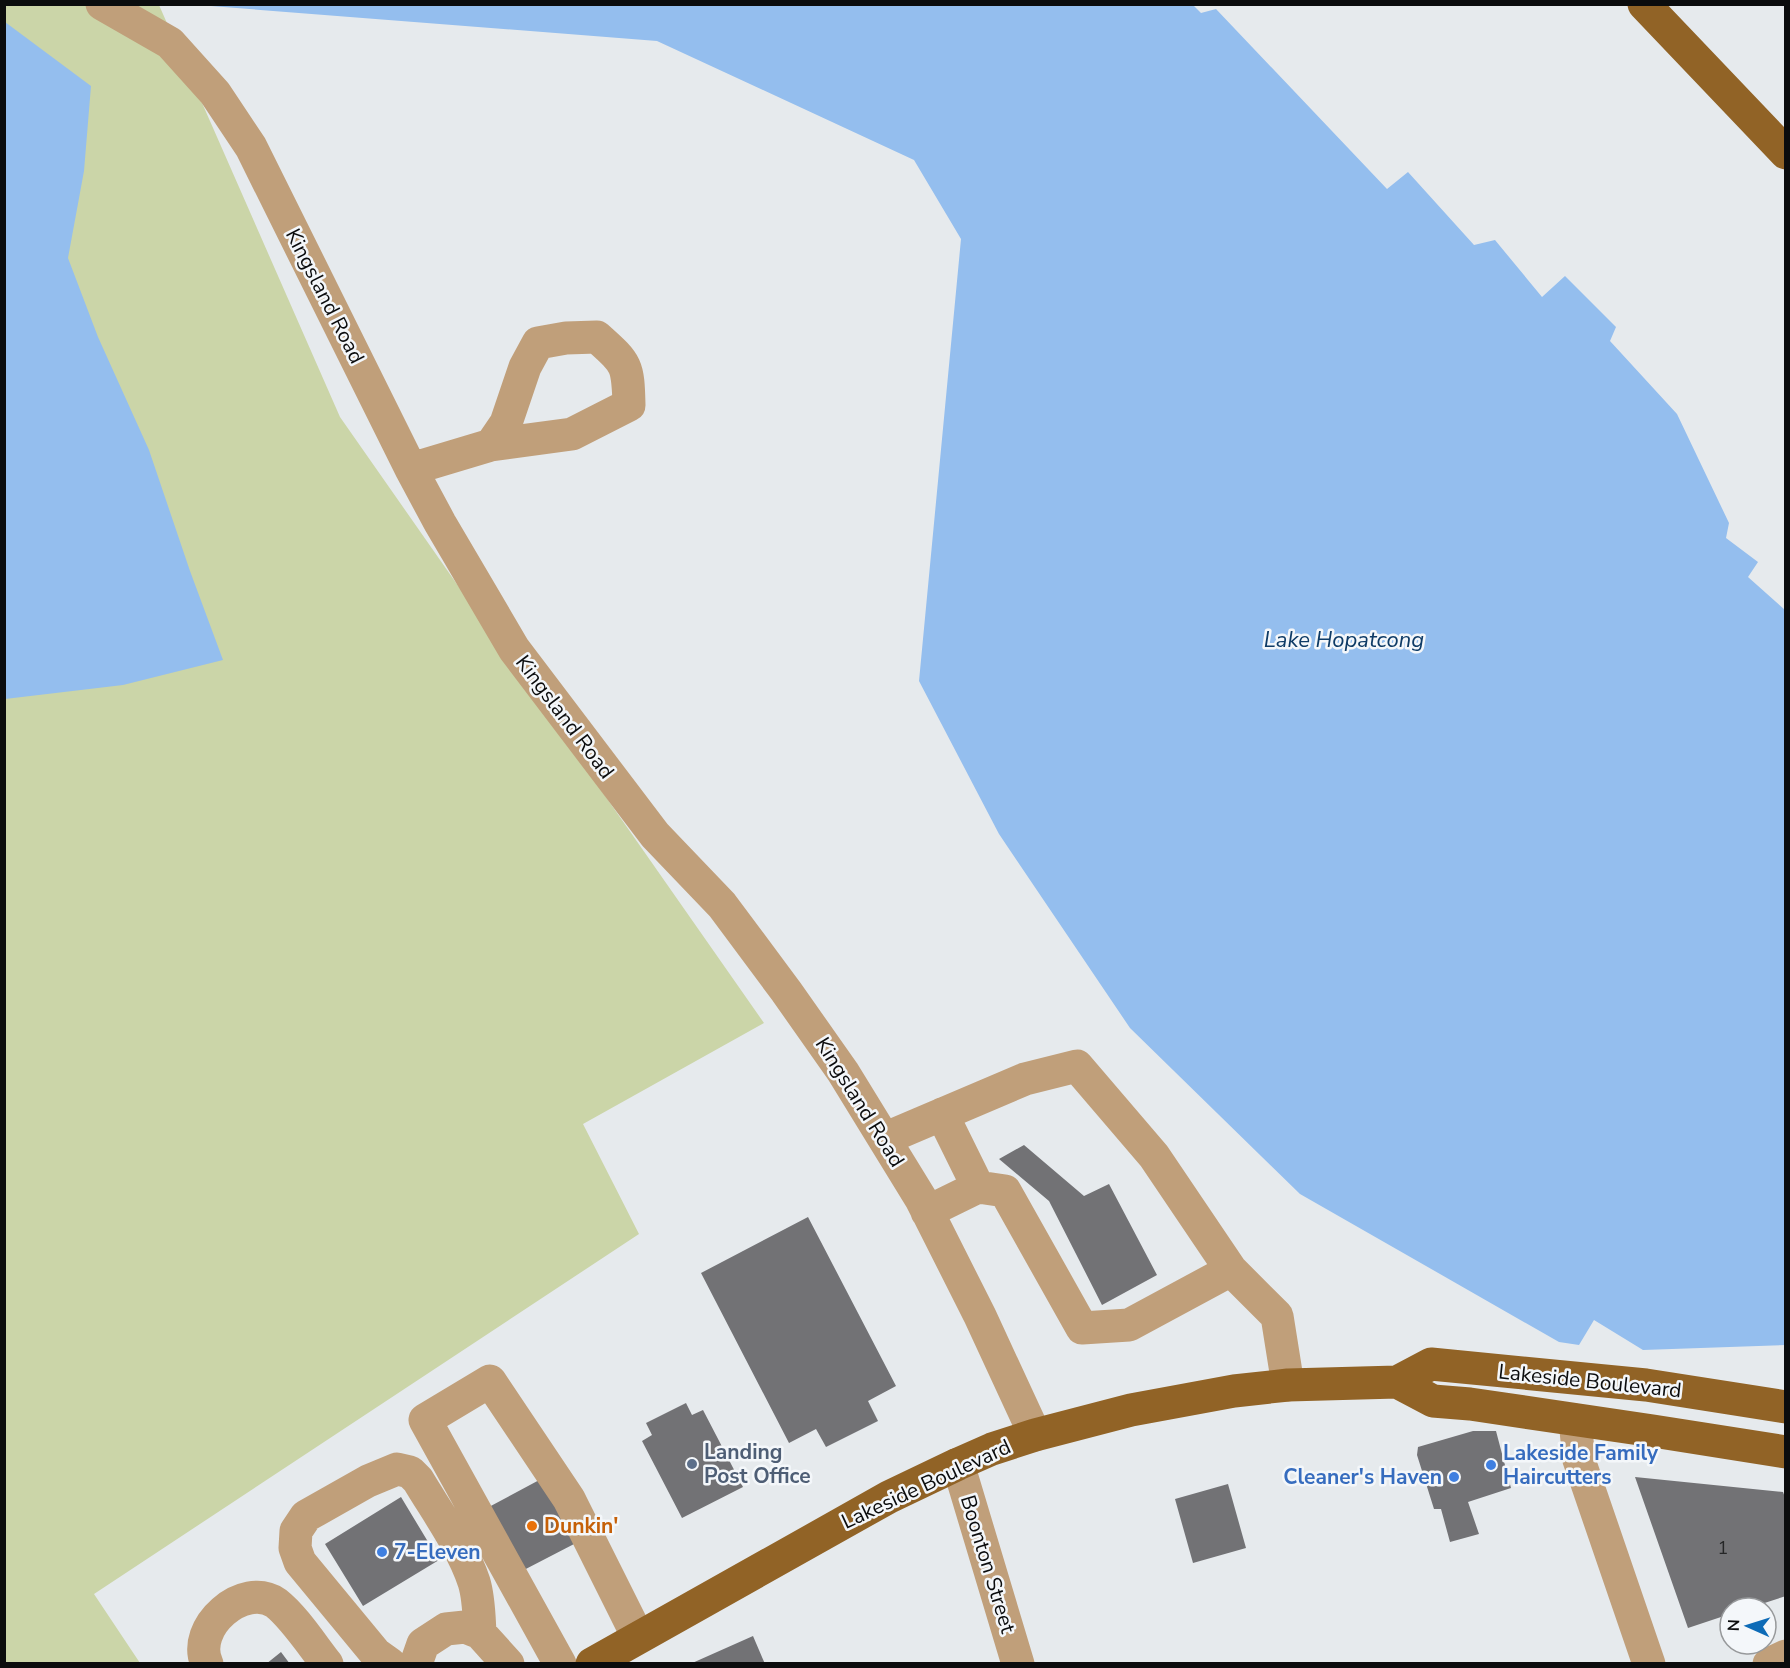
<svg xmlns="http://www.w3.org/2000/svg" width="1790" height="1668" font-family="'Nunito Sans',sans-serif">
	<style>
		.green { fill: #cbd5a8 }
		.water { fill: #94beee }
		.building { fill: #727275 }
		.lines { fill: none; stroke-linecap: round; stroke-linejoin: round }
		.minor { stroke: #c09f7a; stroke-width: 33 }
		.major { stroke: #916326; stroke-width: 33 }
		.service-dot { fill: #5c6f8a; stroke: #f4f7fa; stroke-width: 2 }
		.shop-dot { fill: #3f7fe0; stroke: #f4f7fa; stroke-width: 2 }
		.food-dot { fill: #e8710a; stroke: #f4f7fa; stroke-width: 2 }
		.labels { text-anchor: middle; stroke-width: 5; stroke-linejoin: round; paint-order: stroke }
		.number-label { font-size: 18px; fill: #252627 }
		.street-label { font-size: 21px; fill: #0b0c0d; stroke: #f4f7fa }
		.service-label { font-size: 21px; font-weight: bold; fill: #4e5e75; stroke: #f4f7fa; text-anchor: start }
		.shop-label { font-size: 21px; font-weight: bold; fill: #366cbe; stroke: #f4f7fa; text-anchor: start }
		.food-label { font-size: 21px; font-weight: bold; fill: #c56008; stroke: #f4f7fa; text-anchor: start }
		.water-label { font-size: 22px; font-style: italic; fill: #0e3b66; stroke: #f4f7fa }
	</style>
	<rect width="100%" height="100%" fill="#e6eaed"/>
	<path class="green" d="M5 5H159L340 417 764 1023 583 1124 639 1234 94 1594 140 1663 5 1664Z"/>
	<path class="water" d="M198 5H1193L1201 13 1216 9 1387 189 1408 172 1474 245 1495 240 1542 297 1565 276 1616 327 1610 341 1677 414 1729 523 1726 538 1758 562 1748 577 1785 610V1345L1643 1350 1594 1320 1579 1345 1559 1342 1300 1194 1130 1028 999 834 919 681 961 239 914 160 657 41Z
		M5 22 91 86 84 171 68 258 98 337 149 450 190 571 223 660 123 685 5 699Z"/>
	<path class="building" d="M1024 1145 1084 1196 1109 1184 1157 1275 1102 1305 1049 1201 999 1159Z
		M808 1217 896 1386 868 1401 878 1421 826 1447 816 1429 789 1443 701 1273Z
		M686 1403 692 1415 703 1410 743 1487 682 1518 642 1441 652 1435 646 1423Z
		M1473 1431H1496L1511 1488 1468 1502 1479 1534 1450 1542 1441 1509H1434L1417 1455 1418 1447Z
		M1635 1477 1783 1492 1786 1500V1596L1749 1608H1730V1614L1688 1628Z
		M543 1478 576 1543 520 1572 487 1508Z
		M1228 1484 1246 1548 1193 1563 1175 1499Z
		M401 1497 439 1560 363 1606 325 1544Z
		M753 1636 765 1664H690Z
		M281 1652 290 1664H266Z"/>
	<g class="lines">
		<path class="minor" d="M102 4 170 43 215 93 251 147 411 469 440 523 514 649 655 835 722 905 786 991 843 1072 921 1199 980 1316 1035 1435
			M597 337C627 364 628 364 629 405L572 434 491 445 506 423 525 367 538 343 566 338Z
			M411 469 491 445
			M942 1114 978 1187
			M884 1139 1025 1079 1077 1066 1154 1156 1231 1270 1277 1316 1288 1385
			M927 1212 978 1187 1005 1191 1082 1328 1129 1325 1231 1270
			M1575 1420 1579 1460 1649 1664
			M958 1464 1018 1664
			M207 1664C190 1627 244 1581 276 1603 294 1617 312 1645 327 1664
			M390 1664 376 1654 300 1562 295 1548 296 1531 306 1516 368 1481 397 1469 410 1472 418 1480C437 1512 462 1546 474 1582 479 1598 479 1616 480 1633
			M416 1664 423 1644 446 1629 465 1627 480 1633 508 1664
			M560 1664 425 1420 490 1381 569 1499 638 1637
			M1769 1664 1786 1656"/>
		<path class="major" d="M1644 4 1786 153
			M1397 1382 1433 1401 1470 1404 1653 1431 1786 1452
			M592 1664 889 1497 958 1464 992 1449 1035 1435 1131 1410 1234 1391 1288 1385 1397 1382 1431 1364 1646 1385 1786 1407"/>
	</g>
	<circle class="service-dot" cx="692" cy="1464" r="6"/>
	<g class="shop-dot">
		<circle cx="1491" cy="1465" r="6"/>
		<circle cx="1454" cy="1477" r="6"/>
		<circle cx="382" cy="1552" r="6"/>
	</g>
	<circle class="food-dot" cx="532" cy="1526" r="6"/>
	<g class="labels">
		<g class="number-label">
			<text x="1723" y="1554">1</text>
		</g>
		<g class="street-label">
			<text transform="translate(325 296) rotate(63)" y="7">Kingsland Road</text>
			<text transform="translate(565 717) rotate(53)" y="7">Kingsland Road</text>
			<text transform="translate(860 1102) rotate(58)" y="7">Kingsland Road</text>
			<text transform="translate(1590 1381) rotate(6)" y="7">Lakeside Boulevard</text>
			<text transform="translate(926 1484) rotate(-25)" y="7">Lakeside Boulevard</text>
			<text transform="translate(988 1564) rotate(73)" y="7">Boonton Street</text>
		</g>
		<g class="service-label">
			<text x="704" y="1459">Landing<tspan x="704" dy="24">Post Office</tspan></text>
		</g>
		<g class="shop-label">
			<text x="1503" y="1460">Lakeside Family<tspan x="1503" dy="24">Haircutters</tspan></text>
			<text x="1442" y="1484" text-anchor="end">Cleaner's Haven</text>
			<text x="394" y="1559">7-Eleven</text>
		</g>
		<g class="food-label">
			<text x="544" y="1533">Dunkin'</text>
		</g>
		<g class="water-label">
			<text x="1344" y="647">Lake Hopatcong</text>
		</g>
	</g>
	<rect width="1790" height="1668" fill="none" stroke="#0b0c0d" stroke-width="12"/>
	<g transform="translate(1748 1626) rotate(273)"><circle r="28" fill="#f4f7fa" stroke="#97999b" stroke-width="1.5"/>
	<path d="M0-4.5L10 22L0 15L-10 22Z" fill="#0d6bb7"/>
	<text y="-9" font-size="16" font-weight="bold" text-anchor="middle" fill="#0b0c0d">N</text>
	</g>
</svg>
